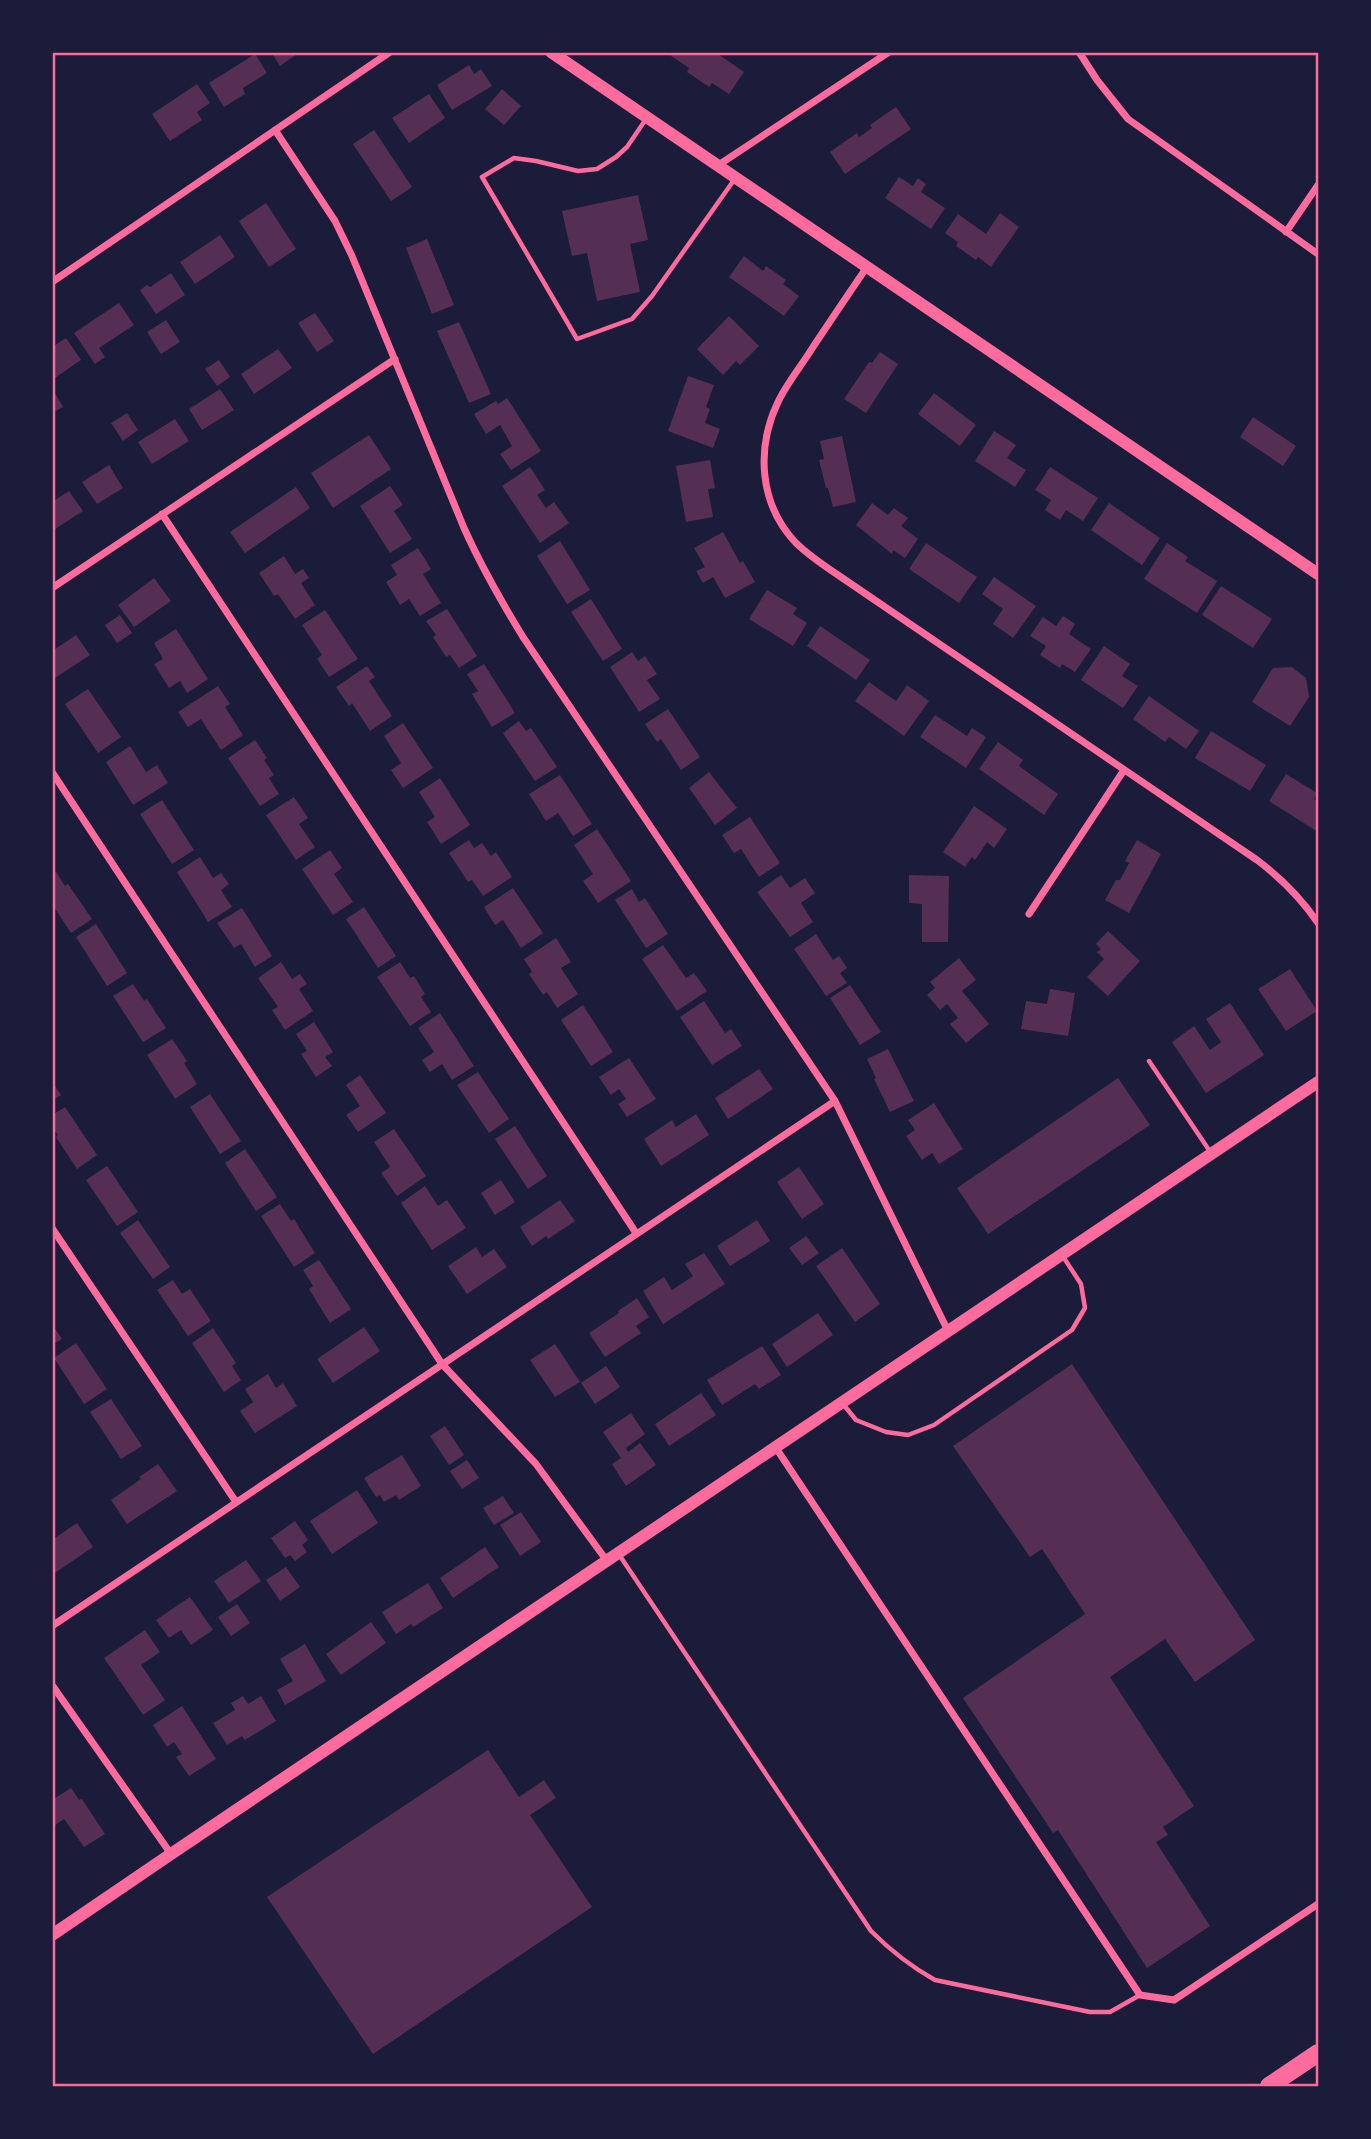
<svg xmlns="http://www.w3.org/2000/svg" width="1371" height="2139" font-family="Jost,sans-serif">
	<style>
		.building { fill: #542f53 }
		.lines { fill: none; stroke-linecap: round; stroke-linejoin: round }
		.service { stroke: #ff6b9d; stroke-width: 4.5 }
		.minor { stroke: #ff6b9d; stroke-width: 7 }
		.tertiary { stroke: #ff6b9d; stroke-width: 12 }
		.secondary { stroke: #ff6b9d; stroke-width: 12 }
		.motorway { stroke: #ff6b9d; stroke-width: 18 }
		.neatline { fill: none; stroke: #ff6b9d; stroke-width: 2.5 }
	</style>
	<rect width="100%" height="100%" fill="#1b1b3a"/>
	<path class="building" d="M271 52H300L280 66Z
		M674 52H715L744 72 729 94 712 83 709 87 687 72 689 68 671 56Z
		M255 54 267 73 243 88 245 94 224 107 209 83Z
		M469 65 474 74 481 69 492 86 452 110 437 85Z
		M197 84 210 103 197 112 202 120 170 141 152 114Z
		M502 89 521 106 504 125 485 109Z
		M429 94 445 118 409 143 392 118Z
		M896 107 911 129 845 174 830 152 857 133 859 137 872 128 870 125Z
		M374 130 412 187 391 201 353 144Z
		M899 177 913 186 918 178 926 184 921 192 945 208 931 229 885 198Z
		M638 195 648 240 630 244 640 292 597 301 587 253 572 256 562 211Z
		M266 203 296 249 269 267 239 221Z
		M1000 213 1019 227 991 267 978 257 976 260 956 246 958 242 945 233 958 214 986 234Z
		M220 235 235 257 195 284 180 262Z
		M427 239 454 305 432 314 406 248Z
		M744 256 763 271 766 266 786 280 783 284 799 296 784 316 729 277Z
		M171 273 185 295 156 314 140 290 147 285 150 287Z
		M119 303 134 325 99 348 105 357 95 364 74 333Z
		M315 313 334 341 317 352 298 323Z
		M729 316 759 346 740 365 736 361 723 375 697 349Z
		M166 320 180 342 161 354 147 332Z
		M459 322 491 394 469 403 437 331Z
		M66 338 81 360 52 380V347Z
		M278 349 292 368 254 394 241 374Z
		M880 352 898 364 866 413 844 399 869 362 872 363Z
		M219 360 230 377 217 386 205 369Z
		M688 376 714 385 706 407 710 409 705 423 720 429 713 448 668 431Z
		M52 388 63 407 52 413Z
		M220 389 234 410 202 430 189 409Z
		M934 393 976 425 960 446 918 414Z
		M507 398 541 451 511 470 500 454 512 446 500 425 486 434 474 414 496 401 498 404Z
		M127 413 138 430 123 441 111 423Z
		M1253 417 1296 446 1283 466 1240 437Z
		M175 419 189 441 152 464 138 442Z
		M994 431 1016 445 1007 458 1026 470 1015 487 975 461Z
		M369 435 391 469 333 508 311 473Z
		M842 436 856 502 833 507 828 488H826L819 460 824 459 820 441Z
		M710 460 715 488 708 489 713 517 686 522 676 466Z
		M109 465 123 488 97 504 82 482Z
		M530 467 545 490 537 495 546 508 554 502 569 523 540 543 502 486Z
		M1050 467 1098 498 1083 521 1066 510 1060 520 1045 510 1051 500 1035 490Z
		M390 486 403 505 394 511 412 539 390 553 360 506Z
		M296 487 310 508 245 553 230 532Z
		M69 491 83 511 52 531V502Z
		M872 503 888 515 894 508 908 518 901 526 918 539 905 558 893 550 892 554 856 525Z
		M1109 503 1160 538 1142 565 1091 530Z
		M723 532 740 563 743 561 755 582 725 598 713 577 703 583 696 571 705 567 694 548Z
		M560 541 590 590 567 604 537 556Z
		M926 543 977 577 959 603 909 569Z
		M1167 543 1188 557 1185 561 1217 581 1197 613 1144 579Z
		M418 548 431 569 423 574 441 603 420 616 409 599 400 605 386 582 397 575 391 565Z
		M284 556 295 574 303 569 309 578 301 583 315 605 295 619 278 594 274 596 259 573Z
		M994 577 1036 606 1013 638 993 624 1003 609 982 594Z
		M154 578 171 601 134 627 118 605Z
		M1221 586 1272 619 1253 648 1202 615Z
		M767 590 797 608 793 614 807 623 793 646 749 619Z
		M591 599 622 649 603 661 571 612Z
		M447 609 477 656 459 668 450 655 446 657 433 637 436 635 426 621Z
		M325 610 358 659 329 677 317 659 322 655 302 625Z
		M120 615 132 633 117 643 105 625Z
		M1063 616 1075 624 1069 634 1091 649 1075 672 1062 664 1060 668 1040 655 1046 646 1030 636 1043 617 1056 626Z
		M820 626 870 660 856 680 807 646Z
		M176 629 208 679 187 693 180 681 169 688 154 664 163 659 154 643Z
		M76 635 90 655 52 680V651Z
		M1104 646 1130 664 1122 676 1138 686 1123 708 1081 680Z
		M632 652 638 661 645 656 657 674 647 680 660 699 639 712 610 667Z
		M484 664 515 713 492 727 472 694 478 691 467 674Z
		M367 666 375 677 369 681 392 716 370 731 352 703 349 706 336 687Z
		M1292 667 1306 678 1309 697 1290 726 1252 702 1273 668Z
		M869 682 896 701 907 685 929 701 904 736 855 701Z
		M218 686 230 704 225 707 243 735 221 750 201 719 188 727 178 712Z
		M88 689 121 737 98 753 65 704Z
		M1149 696 1199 731 1186 749 1169 737 1165 742 1133 719Z
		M668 709 700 757 681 770 661 739 657 742 645 724Z
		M935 715 967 736 972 728 986 737 966 768 920 737Z
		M519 721 526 731 531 728 557 767 535 781 503 733Z
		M403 723 433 768 403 788 391 770 401 763 384 736Z
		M1211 731 1266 765 1250 791 1195 758Z
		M255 740 267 758 264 760 274 775 269 778 279 794 260 806 228 758Z
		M998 742 1023 760 1019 766 1058 794 1044 815 979 769Z
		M130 746 146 772 157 765 168 783 133 805 106 762Z
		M709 772 737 808 715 825 689 788Z
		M1286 774 1317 793 1314 799 1318 802V832L1269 801Z
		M560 775 592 824 573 836 558 813 546 821 529 794Z
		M440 778 470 825 441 844 427 822 435 817 419 792Z
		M294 797 308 818 299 824 315 847 296 860 266 815Z
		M162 800 194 850 172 864 140 814Z
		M974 806 1007 829 994 848 987 842 975 860 972 857 965 867 943 852Z
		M750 817 780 863 759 877 741 849 734 853 722 835Z
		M597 829 631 881 598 903 583 881 593 874 574 845Z
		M469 840 474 848 482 843 491 856 496 852 512 877 483 896 472 880 468 882 449 853Z
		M1137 840 1161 854 1129 913 1105 900 1116 880H1120L1129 863 1125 861Z
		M330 850 342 868 334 874 353 902 333 915 302 869Z
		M200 857 213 878 221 873 229 884 221 890 232 907 208 922 177 872Z
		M56 872 65 886 68 884 92 919 71 933 52 904V875Z
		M781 875 790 888 805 878 815 893 801 903 813 922 790 937 757 892Z
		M909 875 949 876 948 942H922V904L909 903Z
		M513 888 543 933 521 948 503 920 495 925 484 907Z
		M632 889 639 902 645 898 668 934 646 948 615 900Z
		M364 907 396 956 378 968 346 919Z
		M242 908 272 956 255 967 241 944 234 948 217 923Z
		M96 924 127 973 107 986 76 937Z
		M1108 931 1140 961 1108 996 1087 977 1104 959 1097 952 1101 949 1096 944Z
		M816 934 833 960 839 956 847 968 840 973 847 983 826 996 794 949Z
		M556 938 571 962 561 968 578 994 557 1008 547 992 543 995 529 974 532 972 524 959Z
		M663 945 686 978 694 973 707 991 677 1011 642 959Z
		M959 958 976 980 962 991 989 1024 966 1043 950 1024 958 1018 947 1004 940 1010 927 995 935 988 930 982Z
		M281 962 292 979 300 974 307 984 299 989 313 1011 285 1030 272 1010 278 1007 258 978Z
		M400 962 410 978 414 976 425 994 421 997 431 1012 410 1026 377 977Z
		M1290 969 1317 1011 1286 1031 1258 989Z
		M133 984 144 1001 147 999 166 1028 143 1042 113 996Z
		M850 985 881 1032 860 1045 830 998Z
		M1050 989 1075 993 1068 1036 1021 1029 1026 1001 1047 1004Z
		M704 1001 725 1033 731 1029 742 1046 712 1065 680 1017Z
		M1230 1003 1264 1055 1206 1093 1172 1042 1194 1026 1210 1050 1221 1042 1206 1019Z
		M583 1005 613 1052 591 1066 561 1020Z
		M440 1013 474 1066 452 1080 442 1064 430 1072 422 1060 434 1052 418 1028Z
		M314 1022 333 1052 325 1057 332 1066 316 1077 301 1054 307 1051 296 1034Z
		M172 1039 187 1061 184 1063 197 1084 175 1099 147 1055Z
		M888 1049 914 1101 890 1112 874 1079 876 1078 867 1059Z
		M629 1058 656 1099 627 1117 618 1104 626 1099 619 1089 611 1095 599 1077Z
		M759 1069 773 1089 728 1119 715 1098Z
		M478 1072 509 1119 489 1133 457 1085Z
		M360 1075 386 1113 358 1132 346 1115 360 1106 346 1085Z
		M1118 1078 1150 1125 988 1234 957 1188Z
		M52 1082 61 1095 52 1101Z
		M210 1094 241 1141 220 1154 190 1107Z
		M934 1103 963 1149 939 1164 932 1153 922 1160 906 1136 915 1130 908 1120Z
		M65 1107 97 1155 77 1169 56 1137 58 1135 52 1127V1115Z
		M696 1114 709 1135 661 1166 644 1139 672 1120 676 1127Z
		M515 1126 547 1176 528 1189 495 1139Z
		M394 1129 426 1176 397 1196 381 1173 390 1167 374 1142Z
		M245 1149 277 1197 256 1211 225 1163Z
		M107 1166 138 1212 117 1226 86 1180Z
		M799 1167 824 1204 802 1219 777 1182Z
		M501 1180 515 1202 495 1215 481 1193Z
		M425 1186 438 1206 447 1200 466 1228 432 1250 401 1203Z
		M560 1200 575 1221 548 1239 546 1236 532 1246 520 1227Z
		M280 1204 291 1221 294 1219 315 1253 294 1267 261 1216Z
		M138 1220 170 1267 153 1279 120 1233Z
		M757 1220 770 1241 730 1266 717 1246Z
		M806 1236 819 1253 802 1265 789 1248Z
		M476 1247 482 1257 494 1249 507 1267 467 1294 448 1266Z
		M842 1248 880 1304 855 1322 816 1266Z
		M704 1253 725 1284 663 1324 643 1291 664 1277 672 1290 693 1276 685 1264Z
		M319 1260 351 1309 330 1323 309 1289 313 1286 303 1270Z
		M173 1280 182 1294 190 1289 211 1321 188 1336 157 1290Z
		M637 1298 649 1317 636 1326 641 1333 605 1357 589 1333 619 1313 618 1311Z
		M818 1313 833 1335 787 1367 772 1344Z
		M52 1324 62 1339 52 1345Z
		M364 1327 380 1351 333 1383 317 1359Z
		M213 1328 236 1363 232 1366 241 1380 224 1392 192 1343Z
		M76 1343 107 1389 84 1404 54 1358Z
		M555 1344 580 1382 555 1397 530 1360Z
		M762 1346 781 1375 759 1389 755 1384 722 1405 707 1380Z
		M1072 1364 1255 1640 1195 1682 1165 1639 1110 1677 1194 1806 1163 1827 1168 1835 1156 1842 1210 1926 1147 1968 1058 1830 1053 1833 963 1698 1085 1614 1042 1549 1030 1557 953 1446Z
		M606 1366 620 1387 595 1404 581 1383Z
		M268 1374 276 1388 283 1383 297 1406 255 1433 240 1411 253 1402 245 1389Z
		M701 1393 716 1415 669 1446 655 1424Z
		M111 1399 142 1446 121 1459 90 1412Z
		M631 1413 645 1434 626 1448 628 1452 640 1443 656 1465 626 1486 612 1464 621 1458 603 1432Z
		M445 1426 464 1455 449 1465 430 1436Z
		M402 1455 421 1486 399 1500 396 1495 384 1502 380 1495 376 1497 364 1478Z
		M467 1460 479 1478 462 1489 450 1471Z
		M158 1464 177 1491 127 1524 111 1500 141 1479 139 1477Z
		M357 1490 378 1523 332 1554 310 1521Z
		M503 1496 514 1513 494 1525 483 1508Z
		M521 1512 541 1542 520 1556 500 1525Z
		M295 1521 308 1540 302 1545 307 1552 295 1561 290 1555 285 1558 271 1538Z
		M77 1523 93 1547 52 1575V1540Z
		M485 1547 499 1567 453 1598 440 1578Z
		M246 1560 261 1581 229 1603 214 1581Z
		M286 1567 300 1587 280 1601 266 1580Z
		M428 1583 443 1608 413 1627 411 1624 396 1634 382 1612Z
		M190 1597 213 1630 191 1645 181 1630 169 1638 156 1620Z
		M237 1604 250 1623 231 1636 218 1617Z
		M371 1622 386 1643 341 1675 326 1654Z
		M145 1630 160 1652 141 1665 165 1700 143 1715 104 1658Z
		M305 1644 326 1681 285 1705 277 1690 293 1681 280 1659Z
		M243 1696 248 1704 261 1696 276 1721 245 1740 242 1736 227 1745 213 1723 235 1710 231 1703Z
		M182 1706 216 1759 189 1776 176 1757 182 1754 174 1742 167 1747 153 1725Z
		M488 1750 519 1797 544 1780 556 1798 530 1815 592 1907 373 2054 267 1897Z
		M71 1788 79 1800 82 1799 105 1834 84 1847 64 1819 55 1825 52 1820V1800Z"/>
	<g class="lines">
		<path class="service" d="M646 119 627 147 616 157 597 169 578 171 536 161 514 158 482 177 577 339 632 319 652 296 734 180
			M1149 1061 1211 1153
			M843 1404 856 1420 886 1432 908 1435 934 1425 1072 1330 1085 1308 1081 1284 1062 1255
			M620 1556 871 1931C891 1951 910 1966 935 1980L1090 2012H1110L1140 1995"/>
		<path class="minor" d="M1079 52 1097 80 1128 119 1318 254
			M275 130 335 221 352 256 464 528C481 566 501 601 523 637L835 1101 948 1331
			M717 166 889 52
			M1286 232 1318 185
			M867 267C849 293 831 320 813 347 802 365 787 383 778 402 756 448 759 503 795 542 808 555 823 565 838 575L1257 860C1281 878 1301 898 1318 923
			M52 282 390 52
			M162 514 636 1233
			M52 588 395 359
			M52 772 442 1364 536 1464 607 1561
			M1029 914 1124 770
			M52 1228 236 1502
			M776 1448 1140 1995 1174 2000 1318 1904
			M52 1626 835 1101
			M52 1685 171 1854"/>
		<path class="tertiary" d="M52 1935 171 1854 1318 1082"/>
		<path class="secondary" d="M551 52 1318 574"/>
		<path class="motorway" d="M1269 2086 1318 2053"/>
	</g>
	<rect width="1371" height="2139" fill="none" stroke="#1b1b3a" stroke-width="108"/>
	<rect x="54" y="54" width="1263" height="2031" class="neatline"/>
</svg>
